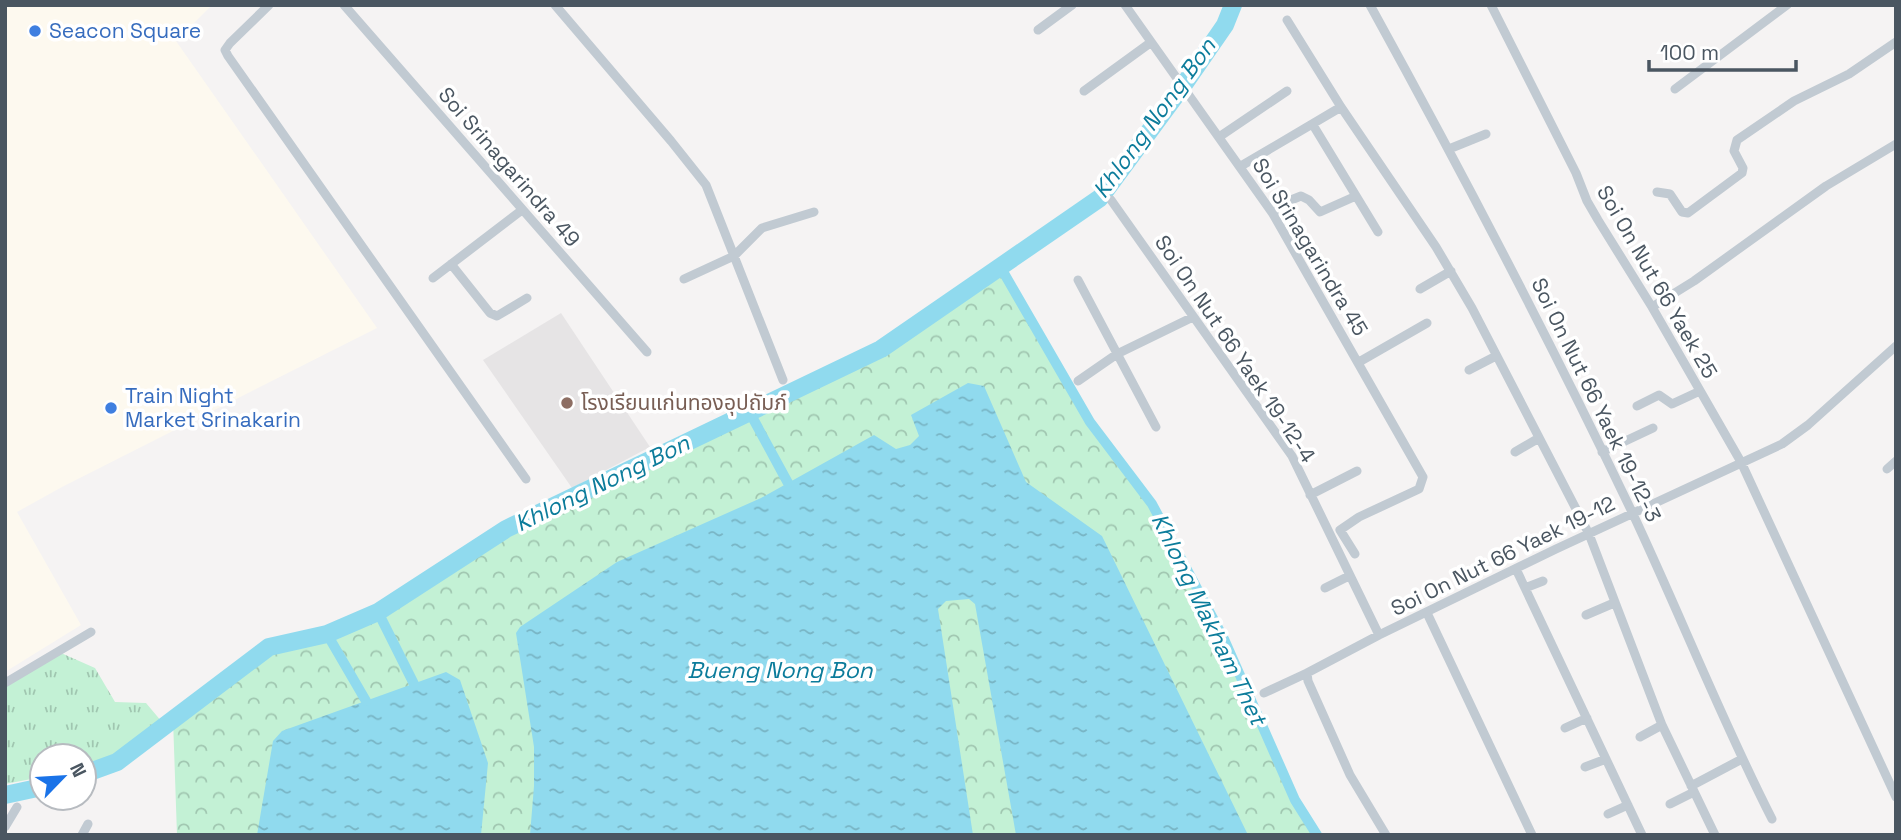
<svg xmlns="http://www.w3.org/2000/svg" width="1901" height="840" font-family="'Space Grotesk','Noto Sans Thai',sans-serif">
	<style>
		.commercial { fill: #fdf9ef }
		.education { fill: #e6e4e5 }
		.grass { fill: url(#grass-tufts) }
		.park { fill: url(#park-crowns) }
		.water { fill: url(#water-ripples) }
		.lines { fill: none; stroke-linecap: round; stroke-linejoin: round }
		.canal { stroke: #90daee; stroke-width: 10 }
		.river { stroke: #90daee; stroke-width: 18 }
		.street { stroke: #c1cad2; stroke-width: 9 }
		.shop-dot { fill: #3f7fe0; stroke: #fff; stroke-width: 2.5 }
		.education-dot { fill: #8d6e63; stroke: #fff; stroke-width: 2.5 }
		.labels { text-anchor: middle; stroke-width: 7; stroke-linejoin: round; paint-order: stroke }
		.shop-label { font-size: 21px; fill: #366cbe; stroke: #fff; text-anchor: start }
		.street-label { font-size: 21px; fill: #4a5661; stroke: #fff }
		.education-label { font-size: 21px; fill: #785e54; stroke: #fff; text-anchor: start }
		.water-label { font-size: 23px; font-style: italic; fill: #0c7c9b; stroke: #fff }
	</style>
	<defs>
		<pattern id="grass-tufts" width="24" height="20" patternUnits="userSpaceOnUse" patternTransform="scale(1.75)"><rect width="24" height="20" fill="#c3f1d5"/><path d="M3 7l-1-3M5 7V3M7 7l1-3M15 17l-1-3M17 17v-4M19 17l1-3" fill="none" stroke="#a0c6b0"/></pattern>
		<pattern id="park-crowns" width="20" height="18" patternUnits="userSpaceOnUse" patternTransform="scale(1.75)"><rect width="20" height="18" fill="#c3f1d5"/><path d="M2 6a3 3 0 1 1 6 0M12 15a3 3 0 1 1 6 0" fill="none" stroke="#a0c6b0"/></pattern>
		<pattern id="water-ripples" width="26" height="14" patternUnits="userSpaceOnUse" patternTransform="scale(1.75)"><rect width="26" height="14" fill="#90daee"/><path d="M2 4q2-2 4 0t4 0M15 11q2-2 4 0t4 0" fill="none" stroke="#78b4c4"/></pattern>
	</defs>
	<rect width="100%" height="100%" fill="#f5f3f3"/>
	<path class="commercial" d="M5 5H212L176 41 377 328 62 487 17 512 81 625 5 672Z"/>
	<path class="education" d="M561 313 650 447 572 488 483 360Z"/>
	<path class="grass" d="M61 653 95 668 115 702 146 703 162 722 119 752 84 766V756H42V777L5 784V687Z"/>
	<path class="park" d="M1001 268 1089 422 1152 504 1224 639 1295 800 1317 835H177L173 719 269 647 327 634 378 612 506 529 881 349Z"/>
	<path class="water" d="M968 383 984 386 1026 482 1102 536 1248 835H1016L975 604 969 599 946 601 938 609 973 835H530L534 786V747L516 633 520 627 617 562 761 498 874 435 896 449 910 445 919 436 911 415Z
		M446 672 460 680 488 763 481 835H257L273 741 282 731Z"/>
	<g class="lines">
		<path class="canal" d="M1001 268 1090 422 1152 504 1224 639 1295 800 1317 835
			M750 413 788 483
			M378 612 414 684
			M327 634 366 701"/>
		<path class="river" d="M84 774 117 762 269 647 327 634 378 612 506 529 881 349 1100 198 1185 83 1225 25 1233 5
			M5 795 42 787"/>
		<path class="street" d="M269 5 230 43 225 50 228 56 526 479
			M344 5 647 352
			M555 5 671 141 706 185 783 380
			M1125 5 1273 214 1423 477 1419 489 1359 517 1340 530 1355 554
			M1370 5C1462 172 1550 340 1632 512 1680 614 1721 719 1772 819
			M1491 5 1576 173 1587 201 1598 220 1652 307 1741 462 1896 797
			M1287 20 1341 107 1436 247 1472 308 1589 534 1662 725 1715 835
			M1038 30 1072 5
			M1675 89 1787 5
			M1084 91 1150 43
			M1313 125 1378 232
			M1219 137 1287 91
			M1449 149 1486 134
			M1241 166 1341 107
			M1657 192 1670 194 1682 212 1688 213 1742 173 1743 168 1734 151 1737 140 1794 101 1849 74 1896 42
			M1111 200 1292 456 1379 635
			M1273 214 1291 200 1301 196 1309 200 1320 212 1356 196
			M451 264 490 313 497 316 527 298
			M433 278 522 210
			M684 279 734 256 762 228 814 212
			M1078 280 1156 427
			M1420 289 1451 271
			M1652 307 1694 281 1826 186 1896 144
			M1359 362 1427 323
			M1469 370 1496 356
			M1078 381 1117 354 1193 317
			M1637 406 1659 395 1672 404 1700 391
			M1515 452 1539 438
			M1602 452 1653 428
			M1887 469 1896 461
			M1310 495 1357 471
			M1516 569 1642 835
			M1325 588 1349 576
			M1525 588 1543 581
			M1427 613 1532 835
			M1586 615 1614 603
			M5 683 91 632
			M1264 693 1307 673
			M1565 728 1587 718
			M1640 737 1662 725
			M1585 767 1606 759
			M1691 786 1742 759
			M1670 804 1694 792
			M1608 814 1628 805
			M5 827 17 807
			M82 835 88 824
			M1386 835 1350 775 1308 681 1307 673 1379 635 1556 549 1782 444 1808 425 1896 346"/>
	</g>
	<g class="shop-dot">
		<circle cx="35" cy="31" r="7"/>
		<circle cx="111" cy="408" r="7"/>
	</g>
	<circle class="education-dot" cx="567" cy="403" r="7"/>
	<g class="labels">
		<g class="shop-label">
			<text x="49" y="38">Seacon Square</text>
			<text x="125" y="403">Train Night<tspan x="125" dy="24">Market Srinakarin</tspan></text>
		</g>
		<g class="street-label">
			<text transform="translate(509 167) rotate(49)" y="7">Soi Srinagarindra 49</text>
			<text transform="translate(1310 247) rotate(59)" y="7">Soi Srinagarindra 45</text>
			<text transform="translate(1657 282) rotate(60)" y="7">Soi On Nut 66 Yaek 25</text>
			<text transform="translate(1235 349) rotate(56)" y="7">Soi On Nut 66 Yaek 19-12-4</text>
			<text transform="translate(1596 400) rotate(64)" y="7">Soi On Nut 66 Yaek 19-12-3</text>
			<text transform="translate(1503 556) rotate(-26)" y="7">Soi On Nut 66 Yaek 19-12</text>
		</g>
		<g class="education-label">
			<text x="581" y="410">โรงเรียนแก่นทองอุปถัมภ์</text>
		</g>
		<g class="water-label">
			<text transform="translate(1154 118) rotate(-54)" y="8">Khlong Nong Bon</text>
			<text transform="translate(602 483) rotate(-26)" y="8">Khlong Nong Bon</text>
			<text transform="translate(1209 619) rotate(64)" y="8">Khlong Makham Thet</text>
			<text x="780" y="678">Bueng Nong Bon</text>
		</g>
	</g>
	<rect width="1901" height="840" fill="none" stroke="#4a5661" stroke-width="14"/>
	<g transform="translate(63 777) rotate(65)"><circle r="33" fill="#ffffff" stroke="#b7bbc0" stroke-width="2"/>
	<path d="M0-5L12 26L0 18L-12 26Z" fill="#1a73e8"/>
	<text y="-10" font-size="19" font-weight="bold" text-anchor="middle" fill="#4a5661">N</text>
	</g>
	<path d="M1649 60v10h147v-10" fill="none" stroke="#4a5661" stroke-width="3.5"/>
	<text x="1660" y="60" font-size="21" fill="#4a5661" stroke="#ffffff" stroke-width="5" paint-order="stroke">100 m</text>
</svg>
